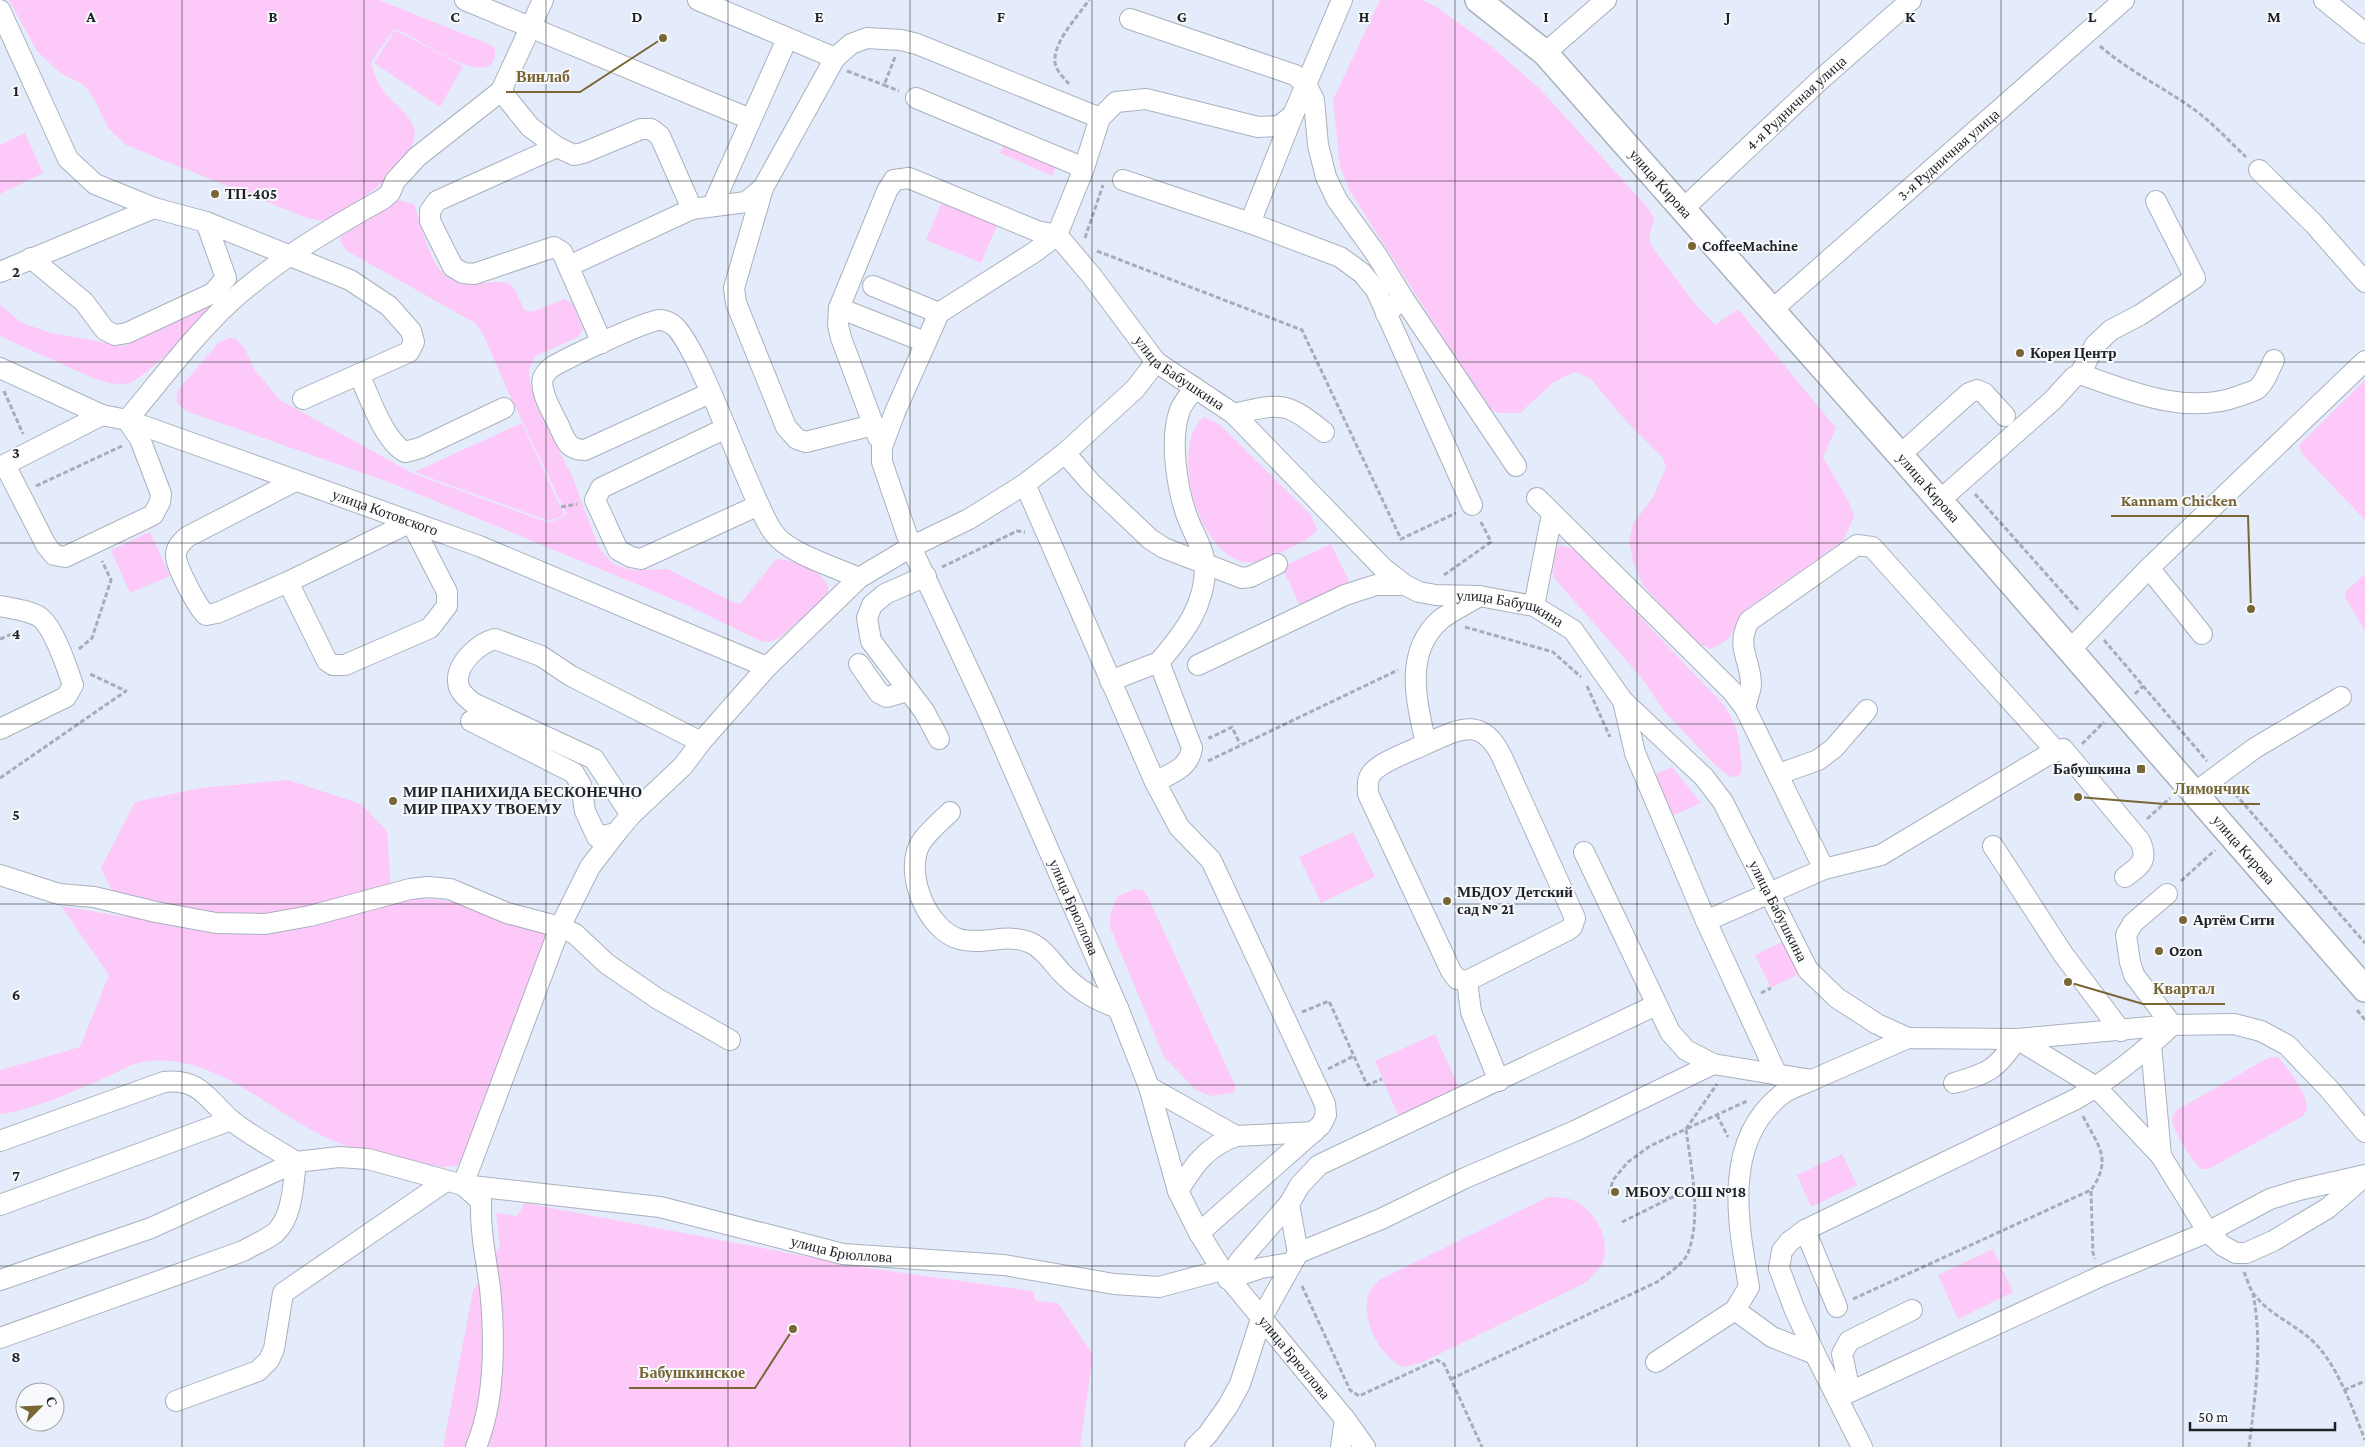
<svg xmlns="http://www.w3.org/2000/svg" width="2365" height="1447" font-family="'Crimson Pro',serif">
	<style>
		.green { fill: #fcc9f8 }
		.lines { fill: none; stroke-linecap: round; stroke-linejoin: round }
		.minor-casing { stroke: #a9b1bf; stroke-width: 22 }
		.major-casing { stroke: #a9b1bf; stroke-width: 28 }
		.path { stroke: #a6acb8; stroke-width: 3; stroke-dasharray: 5 2.5; stroke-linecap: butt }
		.minor { stroke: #fff; stroke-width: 20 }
		.major { stroke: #fff; stroke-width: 25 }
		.grid { fill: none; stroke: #1e2126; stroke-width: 1; stroke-opacity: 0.55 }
		.poi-dot { fill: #786735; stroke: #f7f9fc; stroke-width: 2 }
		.labels { text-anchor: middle; stroke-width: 4; stroke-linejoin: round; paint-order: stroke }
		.street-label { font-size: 15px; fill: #1e2126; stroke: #f7f9fc }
		.poi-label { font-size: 15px; font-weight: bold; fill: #1e2126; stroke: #f7f9fc; text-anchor: start }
		.grid-label { font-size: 16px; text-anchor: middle; font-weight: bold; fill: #1e2126; stroke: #f7f9fc; stroke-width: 4; stroke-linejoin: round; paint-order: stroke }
		.leader { fill: none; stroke: #786735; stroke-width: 2 }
		.callout-dot { fill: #786735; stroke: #f7f9fc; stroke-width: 2 }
		.callout-label { font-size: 16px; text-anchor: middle; font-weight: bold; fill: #786735; stroke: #f7f9fc; stroke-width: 4; stroke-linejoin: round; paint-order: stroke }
	</style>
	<rect width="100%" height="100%" fill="#e4ecfb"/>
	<path class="green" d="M9 0H379L489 44 495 49C498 101 408 29 394 29L371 62C373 70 376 80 381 87 390 102 409 111 414 129 423 157 352 211 328 220 323 222 315 219 309 219L126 145 108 128 94 98 84 85 60 73 37 51Z
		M1380 0H1422L1435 6 1491 46 1540 89 1648 208 1654 218 1650 233V244L1696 305 1715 325 1738 309 1836 428 1823 457 1848 500 1854 516 1843 541 1749 607C1728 626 1742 637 1710 649L1691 639 1642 584 1633 561 1629 540 1633 524 1653 497 1666 467 1663 458 1626 421 1590 378 1574 372 1554 382 1520 413H1500L1489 410 1350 191 1340 167 1333 100Z
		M395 30 463 66 440 107 374 63Z
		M1011 129 1062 151 1052 176 1000 153Z
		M25 133 43 173 0 194V145Z
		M398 200 414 204C421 224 429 262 445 275 466 294 500 274 512 286 517 291 521 303 524 310L532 312 564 299 572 303 583 329 578 337 536 356 529 368 530 382 536 405 572 476 599 548 613 564 630 570 668 569 737 604 741 603 776 559C788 558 826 572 828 587 829 589 828 592 828 595L779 638 769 642 761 641 680 602 394 484 189 412C179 406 174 403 178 390L219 342 230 338 236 339 245 349 254 369 280 400 412 473 549 523 565 516 566 513 506 387 483 334 475 323 347 251 340 241 341 236Z
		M942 202 997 225 981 263 926 240Z
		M0 305 22 323 51 333 124 346 211 306C205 320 144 378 130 383 119 386 106 382 95 379L2 337 0 335Z
		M2365 380V520L2302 454 2299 445Z
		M1204 417 1219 424 1311 515 1317 530C1308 541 1294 546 1282 552 1274 555 1265 560 1257 562 1201 572 1166 446 1204 417Z
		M522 423 564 515 549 521 414 472Z
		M150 532 170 576 130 593 111 550Z
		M1331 544 1350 583 1300 606 1282 567Z
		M1560 545 1576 550 1723 704C1739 727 1740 743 1742 771L1739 776 1730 777 1713 763 1665 712 1641 677 1555 579C1550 567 1551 556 1560 545Z
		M2365 574V631L2345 597V592Z
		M1672 767 1701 803 1668 818 1650 776Z
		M288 780 361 804 387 831 392 903C436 889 495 914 540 925L547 931 550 941 468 1154 457 1166 441 1167C411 1160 368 1155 341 1144 275 1119 218 1050 142 1062 131 1064 118 1072 107 1077 73 1091 37 1109 0 1114V1070L80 1047 109 975 61 906 125 917 101 868 135 802 200 788Z
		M1353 832 1375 877 1321 903 1299 857Z
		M1134 889 1143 890 1147 895 1235 1085V1092L1232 1093 1211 1096 1196 1090 1164 1057 1110 927V916L1117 897Z
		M1784 941 1799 974 1771 988 1755 955Z
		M1435 1034 1459 1088 1398 1115 1375 1061Z
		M2277 1057C2286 1063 2309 1098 2307 1109 2306 1110 2304 1115 2303 1116L2209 1169H2201C2192 1160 2176 1136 2173 1124 2171 1118 2173 1114 2177 1110L2268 1058Z
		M1842 1154 1857 1185 1811 1207 1797 1175Z
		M1548 1197C1558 1197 1566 1197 1575 1201 1596 1211 1612 1242 1602 1264 1599 1270 1591 1277 1587 1282L1423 1362 1403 1367C1379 1356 1360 1318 1369 1293 1371 1288 1376 1284 1379 1280Z
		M525 1203 868 1268 1033 1291 1036 1301 1058 1303 1093 1355 1080 1447H443L473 1291 500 1245 496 1213 517 1216Z
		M1993 1249 2013 1292 1958 1319 1938 1275Z"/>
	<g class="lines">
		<g class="minor-casing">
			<g id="minor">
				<path d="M465 0 750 119"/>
				<path d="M698 0 835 58"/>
				<path id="s1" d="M1342 0 1293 115 1279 126 1258 127 1146 99 1116 102 1100 118 1084 168 1057 235 1036 251 939 313 895 412 882 447V462L911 547 986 707 1118 1008 1149 1087 1178 1191 1199 1233 1222 1270 1345 1419 1365 1447"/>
				<path d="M2324 0 2365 33"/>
				<path d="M0 10 68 159 95 184 154 208 206 222 350 280 389 306 411 331 414 342 409 352 303 399"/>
				<path d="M1130 19 1295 75 1307 86 1314 100 1318 145 1326 177 1337 200 1376 254 1403 298 1386 314"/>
				<path d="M1545 53 1606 0"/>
				<path d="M501 91 543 0"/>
				<path d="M916 98 1084 168"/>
				<path d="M2259 170 2314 224 2365 282"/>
				<path d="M1123 180 1250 223 1340 257 1362 273 1376 290 1472 505"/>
				<path d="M763 188 734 288 736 303 786 427 797 439 806 442 873 425"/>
				<path d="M713 205 787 39"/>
				<path id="s2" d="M1683 209 1819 81 1911 0"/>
				<path d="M1250 223 1293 115"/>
				<path d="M31 258 84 302 105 330 115 335 127 333 213 293 226 278 206 222"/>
				<path d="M569 266 692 209 746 202 763 188 835 58 851 44 867 38 901 40 917 44 1100 118"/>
				<path d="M0 272 154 208"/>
				<path d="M873 286 939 313"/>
				<path d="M1403 298 1516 466"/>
				<path d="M839 308 838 325 841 338 878 437"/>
				<path id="s3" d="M1772 310 2124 0"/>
				<path id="s4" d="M925 342 839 308 887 191 894 180 909 178 1037 231 1057 235 1091 275 1156 362 1234 414 1383 568 1405 585 1419 592 1436 595 1479 596 1534 606 1573 630 1623 701 1704 777 1723 802 1808 970 1837 998 1877 1024 1908 1038"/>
				<path d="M602 343 562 252 554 247 474 274 463 273 453 267 430 221V211L437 201 557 147 574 155 583 153 641 129H651L660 136 692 209"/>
				<path id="s5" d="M0 368 102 415 127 420 479 546 767 667"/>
				<path d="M359 374C369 396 384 441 405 452L420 448 504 408"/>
				<path d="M2080 374C2129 391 2186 416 2239 396 2244 394 2252 392 2257 389 2264 384 2270 368 2274 360"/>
				<path d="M710 393 585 450C569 450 566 442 560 428 554 415 539 392 543 378 544 375 549 369 552 367 567 358 647 320 660 320 662 320 668 322 670 323 696 334 749 498 773 532 787 553 835 567 859 578"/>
				<path d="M1234 414C1282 403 1285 401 1324 432"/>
				<path d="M726 428 601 488 595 500 618 550 631 557 641 559 759 505"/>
				<path d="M1065 453 1091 483 1150 539 1164 548 1242 578 1250 577 1277 564"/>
				<path d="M1900 455 1969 393 1977 390 1984 393 2005 416"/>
				<path d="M5 465 46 545 54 555 65 557 153 515 160 502 161 494 140 439 127 420C160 381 191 339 229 303 274 262 329 229 383 199L390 193 395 181 417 157 501 91 530 127 557 147"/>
				<path d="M0 467 102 415"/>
				<path d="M1025 484 1155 782 1179 827 1211 860 1325 1104 1326 1115 1321 1125 1199 1233"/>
				<path d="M1537 498 1732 691 1745 708 1824 869"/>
				<path d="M1939 501 2053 400 2074 377 2080 374 2095 345 2111 330 2140 315 2195 278 2156 201"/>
				<path d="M2149 568 2202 634"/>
				<path d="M926 576 885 594 872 605 867 618 871 641 924 711 939 739"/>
				<path d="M288 582 327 661 333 665H345L430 628 447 606V592L411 522 288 582 217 613 206 615C198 608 176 567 176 556 176 547 181 543 187 537L295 481"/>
				<path d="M0 606C13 609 31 610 41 618 55 630 67 668 73 685L66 697 0 729"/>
				<path d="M1534 606 1552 514"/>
				<path d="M2070 650 2149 568 2365 361"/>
				<path d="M859 664 879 693 887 697 908 691"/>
				<path d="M1198 665 1345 595 1376 585H1405"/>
				<path d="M1110 681 1159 662"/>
				<path d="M1623 701 1635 753 1706 921 1777 1075"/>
				<path d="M1745 708C1747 700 1750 692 1751 685 1751 659 1735 648 1749 621L1857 545 1872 547 2056 751"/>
				<path d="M471 721 574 773 581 785 585 811 597 837 616 833"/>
				<path d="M1426 744C1459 729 1482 715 1502 757L1575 918 1572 927 1568 930 1467 981 1457 979 1451 971 1368 794C1368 789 1367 783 1369 778 1374 763 1412 751 1426 744 1417 703 1403 653 1440 620 1451 611 1467 604 1479 596"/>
				<path d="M1779 774 1818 760 1834 748 1867 710"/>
				<path d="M1155 782C1172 773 1189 768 1192 748L1159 662C1184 633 1206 605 1205 565 1204 550 1193 532 1188 519 1177 490 1169 439 1180 410 1183 402 1190 395 1195 388"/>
				<path d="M2194 793 2255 748 2341 697"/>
				<path d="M950 812C940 822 925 834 919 846 905 876 928 930 959 939 983 946 1008 932 1031 943 1044 949 1052 962 1061 972 1078 990 1095 1000 1118 1008"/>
				<path d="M631 815 594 759 473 703C466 697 458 691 458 681 457 662 480 643 495 639L541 656 571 676 701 742"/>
				<path d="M1993 846 2063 954 2121 1031"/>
				<path d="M1584 852 1670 1032 1686 1050 1713 1064"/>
				<path d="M0 875 59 894 94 897 156 912 216 923 265 924 310 916 410 889 428 887 450 889 507 913 560 927 575 934 607 964 658 999 730 1040"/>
				<path d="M1706 921 1824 869 1881 855 2051 753 2063 749 2140 841C2149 862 2140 865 2125 877"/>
				<path d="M1467 981 1471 1012 1499 1081"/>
				<path d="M2151 1045 2161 1156 2208 1232 2223 1246 2236 1253H2246L2273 1241 2328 1208 2365 1176"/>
				<path d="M1954 1083C1989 1073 1996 1070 2017 1039L2096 1087 2161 1156"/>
				<path d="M1149 1087 1236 1136 1314 1132"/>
				<path d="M0 1141 164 1082C200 1078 207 1099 231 1120 250 1136 275 1148 296 1162 293 1184 293 1217 275 1233 266 1240 253 1245 243 1251L0 1338"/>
				<path d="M463 1185 560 927 590 867 616 833 631 815 683 766 701 742 767 667 859 578 911 547 969 519 1025 484 1065 453 1135 389 1156 362"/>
				<path id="s6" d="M463 1185 660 1207 843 1254 1004 1265 1114 1284 1159 1287 1222 1270"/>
				<path d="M1178 1191C1194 1165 1206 1147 1236 1136"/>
				<path d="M0 1205 231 1120"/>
				<path d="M1805 1230 1837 1307"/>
				<path d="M1298 1253 1289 1204 1300 1185 1319 1165 1656 1005"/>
				<path d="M1228 1279 1241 1259 1289 1204"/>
				<path d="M1228 1279 1261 1268 1291 1263"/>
				<path d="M0 1280 151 1228 296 1162 339 1157 368 1159 463 1185 481 1201C480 1231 486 1259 490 1288 495 1339 496 1399 476 1447"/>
				<path d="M1735 1310 1772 1337 1815 1354"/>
				<path d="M1656 1362 1735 1310 1749 1287C1738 1223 1722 1142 1781 1095 1789 1088 1802 1085 1812 1080"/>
				<path d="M1850 1391 1842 1354 1849 1341 1912 1310"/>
				<path d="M1837 1398 2101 1276 2208 1232 2270 1199 2299 1190 2365 1175"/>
				<path d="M176 1401 258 1371 269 1360 274 1349 283 1293 446 1181"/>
				<path d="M1195 1447 1208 1434 1228 1406 1240 1384 1261 1319 1298 1253 1381 1219 1465 1178 1575 1131 1713 1064 1812 1080 1908 1038 2017 1039 2172 1025 2234 1024 2261 1031 2287 1045 2329 1089 2365 1132"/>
				<path d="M1341 1447 1345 1419"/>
				<path d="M1862 1447 1815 1354 1794 1308 1779 1268 1782 1251 1789 1242 1805 1230 2076 1099C2110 1079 2143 1053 2172 1025L2134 975 2130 962 2126 935 2133 923 2167 894"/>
			</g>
		</g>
		<g class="major-casing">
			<g id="major">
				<path id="s7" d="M1478 0 1545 53 1900 455 2365 989"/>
			</g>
		</g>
		<path class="path" d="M2100 46C2130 72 2161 86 2192 108 2212 122 2228 140 2246 157
			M895 57 884 85 899 91
			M847 71 884 85
			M1069 84C1063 77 1053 68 1055 57 1057 38 1078 16 1089 0
			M1085 238 1103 185
			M1097 251 1302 330 1401 539 1456 513
			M4 391 23 434
			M36 486 122 446
			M1975 494 2080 612
			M561 507 577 504
			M942 567 1017 531 1025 532
			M1444 575 1491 542 1480 520
			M1465 627 1553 652 1581 677
			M0 639 20 631
			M2104 640 2207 761
			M79 649 92 638 111 580 102 561
			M1587 686 1610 737
			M2135 694 2143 686
			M1209 736 1210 738 1232 727 1240 744
			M2082 744 2104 722
			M1208 761 1398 670
			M0 778 126 691 90 674
			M2230 788 2365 943
			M2147 819 2170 798
			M2181 881 2215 850
			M1761 993 1771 988
			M2357 1010 2365 1020
			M1302 1012 1329 1001 1367 1085 1382 1079
			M1328 1069 1354 1056
			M1717 1115 1728 1137
			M2091 1191 2093 1253 2095 1259
			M1609 1194 1613 1180 1628 1162 1650 1146 1686 1129 1717 1084
			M1622 1222 1693 1187
			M2244 1272C2247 1278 2249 1287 2253 1293 2270 1317 2302 1326 2321 1350 2341 1375 2353 1410 2365 1440
			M1302 1286 1350 1390 1359 1396 1437 1360 1444 1364 1482 1447
			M1853 1299 2091 1190C2113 1159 2098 1146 2083 1116
			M1451 1379 1657 1282C1667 1274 1683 1265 1688 1253 1702 1215 1691 1168 1686 1129L1747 1101
			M2344 1390 2365 1381
			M2249 1447C2255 1396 2263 1345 2253 1294"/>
		<use href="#minor" class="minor"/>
		<use href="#major" class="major"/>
	</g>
	<path class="grid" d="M182 0V1447M364 0V1447M546 0V1447M728 0V1447M910 0V1447M1092 0V1447M1273 0V1447M1455 0V1447M1637 0V1447M1819 0V1447M2001 0V1447M2183 0V1447M0 181H2365M0 362H2365M0 543H2365M0 724H2365M0 904H2365M0 1085H2365M0 1266H2365"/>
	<g class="poi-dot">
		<circle cx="215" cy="194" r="5"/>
		<circle cx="1692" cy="246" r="5"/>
		<circle cx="2020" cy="353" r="5"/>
		<rect x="2136" y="764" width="10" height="10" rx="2.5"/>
		<circle cx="393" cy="801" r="5"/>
		<circle cx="1447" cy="901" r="5"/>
		<circle cx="2183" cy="920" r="5"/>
		<circle cx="2159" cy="951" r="5"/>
		<circle cx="1615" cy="1192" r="5"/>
	</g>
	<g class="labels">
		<g class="street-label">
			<text dy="5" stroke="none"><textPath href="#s2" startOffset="155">4-я Рудничная улица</textPath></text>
			<text dy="5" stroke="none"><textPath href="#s3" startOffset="235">3-я Рудничная улица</textPath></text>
			<text dy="5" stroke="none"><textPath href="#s7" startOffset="260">улица Кирова</textPath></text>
			<text dy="5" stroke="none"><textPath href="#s4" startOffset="592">улица Бабушкина</textPath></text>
			<text dy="5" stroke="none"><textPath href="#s7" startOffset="665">улица Кирова</textPath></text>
			<text dy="5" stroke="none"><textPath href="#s5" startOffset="412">улица Котовского</textPath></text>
			<text dy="5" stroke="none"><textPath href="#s4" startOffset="1012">улица Бабушкина</textPath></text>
			<text dy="5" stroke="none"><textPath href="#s7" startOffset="1145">улица Кирова</textPath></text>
			<text dy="5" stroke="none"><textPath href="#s1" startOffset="1244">улица Брюллова</textPath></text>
			<text dy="5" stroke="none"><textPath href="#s4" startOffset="1432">улица Бабушкина</textPath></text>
			<text dy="5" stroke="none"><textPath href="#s6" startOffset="385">улица Брюллова</textPath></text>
			<text dy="5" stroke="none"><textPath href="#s1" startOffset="1751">улица Брюллова</textPath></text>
		</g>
		<g class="poi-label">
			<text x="225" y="199">ТП-405</text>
			<text x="1702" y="251">CoffeeMachine</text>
			<text x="2030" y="358">Корея Центр</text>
			<text x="2131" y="774" text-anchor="end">Бабушкина</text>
			<text x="403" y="797">МИР ПАНИХИДА БЕСКОНЕЧНО<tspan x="403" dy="17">МИР ПРАХУ ТВОЕМУ</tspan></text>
			<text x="1457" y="897">МБДОУ Детский<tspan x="1457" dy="17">сад № 21</tspan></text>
			<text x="2193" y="925">Артём Сити</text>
			<text x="2169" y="956">Ozon</text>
			<text x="1625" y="1197">МБОУ СОШ №18</text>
		</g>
	</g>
	<g class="grid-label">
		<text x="91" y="22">A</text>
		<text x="273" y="22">B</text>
		<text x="455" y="22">C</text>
		<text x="637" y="22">D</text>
		<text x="819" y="22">E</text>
		<text x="1001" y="22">F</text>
		<text x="1182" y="22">G</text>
		<text x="1364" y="22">H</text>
		<text x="1546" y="22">I</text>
		<text x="1728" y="22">J</text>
		<text x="1910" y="22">K</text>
		<text x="2092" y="22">L</text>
		<text x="2274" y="22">M</text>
		<text x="16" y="96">1</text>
		<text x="16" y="277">2</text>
		<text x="16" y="458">3</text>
		<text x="16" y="639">4</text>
		<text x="16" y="820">5</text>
		<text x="16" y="1000">6</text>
		<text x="16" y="1181">7</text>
		<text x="16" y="1362">8</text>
	</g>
	<path class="leader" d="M663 38L580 92H506M2251 609L2248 516H2111M2078 797L2164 804H2260M2068 982L2143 1004H2225M793 1329L755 1388H629"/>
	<g class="callout-dot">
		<circle cx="663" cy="38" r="5"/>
		<circle cx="2251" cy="609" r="5"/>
		<circle cx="2078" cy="797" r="5"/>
		<circle cx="2068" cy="982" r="5"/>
		<circle cx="793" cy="1329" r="5"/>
	</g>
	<g class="callout-label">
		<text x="543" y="82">Винлаб</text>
		<text x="2179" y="506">Kannam Chicken</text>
		<text x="2212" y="794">Лимончик</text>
		<text x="2184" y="994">Квартал</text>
		<text x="692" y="1378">Бабушкинское</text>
	</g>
	<g transform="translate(40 1407) rotate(66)"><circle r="24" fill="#f7f9fc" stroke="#a0a3a6"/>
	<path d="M0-4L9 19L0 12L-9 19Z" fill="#786735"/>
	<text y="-8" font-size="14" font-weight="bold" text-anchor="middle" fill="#1e2126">С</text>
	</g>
	<path d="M2190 1422v8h145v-8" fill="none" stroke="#1e2126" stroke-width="2.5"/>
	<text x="2198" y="1422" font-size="15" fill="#1e2126" stroke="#f7f9fc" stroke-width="4" paint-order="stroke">50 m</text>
</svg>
